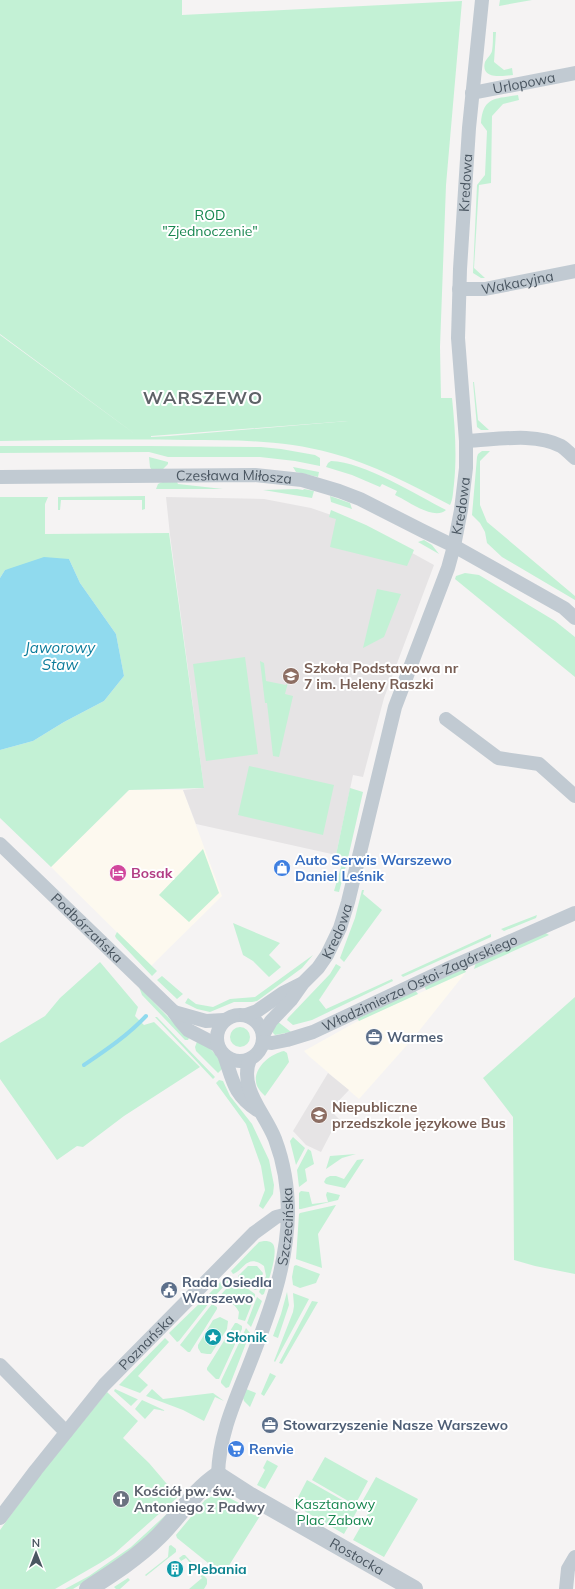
<svg xmlns="http://www.w3.org/2000/svg" width="575" height="1589" font-family="Mulish,sans-serif">
	<style>
		.commercial { fill: #fdf9ef }
		.education { fill: #e6e4e5 }
		.green { fill: #c3f1d5; fill-rule: evenodd }
		.water { fill: #90daee }
		.lines { fill: none; stroke-linecap: round; stroke-linejoin: round }
		.stream { stroke: #90daee; stroke-width: 4 }
		.minor { stroke: #c1cad2; stroke-width: 14 }
		.tertiary { stroke: #c1cad2; stroke-width: 18 }
		.labels { text-anchor: middle; stroke-width: 4; stroke-linejoin: round; paint-order: stroke }
		.street-label { font-size: 14px; fill: #4a5661; stroke: #fff }
		.park-label { font-size: 14px; fill: #17864f; stroke: #fff }
		.education-label { font-size: 14px; font-weight: bold; fill: #785e54; stroke: #fff; text-anchor: start }
		.shop-label { font-size: 14px; font-weight: bold; fill: #366cbe; stroke: #fff; text-anchor: start }
		.hotel-label { font-size: 14px; font-weight: bold; fill: #b23c85; stroke: #fff; text-anchor: start }
		.service-label { font-size: 14px; font-weight: bold; fill: #4e5e75; stroke: #fff; text-anchor: start }
		.culture-label { font-size: 14px; font-weight: bold; fill: #0d838f; stroke: #fff; text-anchor: start }
		.worship-label { font-size: 14px; font-weight: bold; fill: #5b616d; stroke: #fff; text-anchor: start }
		.water-label { font-size: 15px; font-style: italic; fill: #0c7c9b; stroke: #fff }
		.district-label { font-size: 18px; font-weight: bold; letter-spacing: 1px; fill: #5f6368; stroke: #fff }
	</style>
	<rect width="100%" height="100%" fill="#f5f3f3"/>
	<path class="commercial" d="M129 790H183L222 896 151 966 51 867Z
		M466 972 415 1036 359 1099 310 1057 304 1051 356 1022Z"/>
	<path class="education" d="M166 497 264 499 311 508 363 526 434 565 384 698 363 777 353 775 336 855 196 824 183 790 204 788 170 535Z
		M328 1073 349 1090 330 1110 340 1120 334 1127 321 1152 306 1145 293 1131Z"/>
	<path class="green" d="M0 0H182V15L462 1 446 185 440 347 441 398H452C455 427 457 455 454 484 453 491 453 500 450 505 412 485 373 464 331 453 284 440 236 440 187 440 125 439 62 440 0 441V335L139 437 0 334ZM348 421 170 436 151 437V436Z
		M500 0H532L499 6Z
		M493 32H496L494 62 504 70 512 68 513 75C504 76 480 80 485 62 487 58 491 55 492 51 493 45 493 38 493 32Z
		M518 95 519 100 503 104 492 116 491 183 479 185 474 268 485 278H481L473 273 477 185 485 175 487 131 481 123C483 96 496 99 518 95Z
		M473 382H474L478 420 489 430H481L477 427Z
		M0 446H149L261 447 281 449 315 455 320 458V466L295 461 260 457H168L149 452 0 453Z
		M482 451H490L480 461V505L487 522 575 596V600L502 557 487 543 485 532 480 523 472 515 477 457 478 454Z
		M149 457 168 462V464L163 469H151L150 467Z
		M331 461C364 462 417 495 446 510 434 521 408 501 395 495L397 491 382 484 380 487 352 475 326 467 328 463Z
		M293 467 319 472 318 477 296 472Z
		M162 482H177L178 484 223 489H156L158 484Z
		M297 489 303 490 304 489 314 491 312 498 263 490Z
		M145 496V509L142 510V500H61L60 510H58V497Z
		M330 496 350 503 352 509 331 502Z
		M0 497H48L45 504V534L169 533 204 788 129 790 51 867 0 818V750L33 741 64 722 104 701 124 676 116 634 80 583 69 559 5 570 0 578Z
		M331 510 366 525 414 550 407 566 330 547 336 519 329 517Z
		M424 540 432 545 439 554 418 542Z
		M465 573 479 575 489 581 555 621 575 637V677L455 579 456 576Z
		M377 589 401 594 384 637 363 648Z
		M245 657 258 754 206 761 193 664Z
		M260 661 264 663 266 681 286 685 290 675 285 694 293 696 279 757 273 756 267 703H265Z
		M249 766 334 785 323 835 238 815Z
		M350 788 363 792 348 858 339 892 334 891 344 857 336 855Z
		M203 849 219 893 189 922 159 895Z
		M362 890H364L363 894 382 910 344 962 340 958 355 918Z
		M537 915 536 918 504 931 501 929Z
		M233 923 280 943 269 955 281 967 269 977 253 961 243 955Z
		M117 932 157 971 152 976 116 938 115 936Z
		M544 932 549 935 474 969 476 962Z
		M491 934V937L403 977 401 975Z
		M313 955 302 968 257 1001 252 1002H234L210 1012 197 1009 185 1003 188 998 196 1004 213 1007 230 999 255 997Z
		M100 962 138 1007 135 1016 144 1025 154 1022 200 1067 124 1116 83 1147 77 1146 57 1160 0 1079V1043L45 1016 60 998Z
		M336 964 341 967 319 1000 326 1009 392 979 393 981 312 1020 293 1025 287 1020 288 1018 330 974Z
		M462 968 465 970 466 972 426 990 424 985Z
		M162 976 183 994 177 999 157 980Z
		M139 987 170 1019 190 1036 188 1040H185L142 995Z
		M415 990 418 994 359 1021 357 1018Z
		M575 997V1274L535 1266 514 1260 513 1117 483 1078Z
		M155 1017H157L215 1077 213 1079Z
		M277 1021 291 1032 275 1035 273 1033V1027Z
		M230 1037a10 10 0 1 1 20 0a10 10 0 1 1-20 0Z
		M198 1039C211 1048 217 1054 223 1068L218 1073 196 1051 195 1047Z
		M284 1051 287 1053 289 1062 265 1096C262 1093 259 1090 257 1086 251 1070 269 1054 284 1051Z
		M219 1080 223 1081 230 1096 252 1124 269 1160 274 1185 273 1194 263 1209 259 1206 265 1190 261 1166 246 1124 216 1083Z
		M293 1137 305 1148 296 1165 290 1141Z
		M308 1149 311 1151 314 1164 305 1169 307 1181 299 1187 297 1170Z
		M356 1154 342 1158 326 1169 330 1156Z
		M364 1159 345 1188 326 1184 324 1182 326 1178 330 1176H336L344 1179 357 1160Z
		M301 1191 309 1192 312 1204 328 1202 326 1195 327 1192 340 1195 338 1200 301 1209H299V1193Z
		M336 1205 318 1234 322 1268 296 1259 299 1214 300 1213Z
		M264 1241C268 1241 270 1241 273 1244 279 1253 267 1285 264 1294L262 1295 259 1292 266 1276 264 1266C247 1253 244 1270 233 1274L231 1271 259 1242Z
		M296 1265 320 1274 316 1283 300 1288 293 1285 292 1277 294 1266Z
		M248 1266H257L263 1273 258 1289 255 1290 239 1278 238 1276Z
		M227 1275 231 1276V1279L214 1297 212 1298 209 1294Z
		M234 1280H236L255 1294V1296L245 1321 238 1319 239 1312C235 1304 228 1299 219 1304L217 1302V1299Z
		M287 1292 289 1305 278 1338 273 1336 281 1314Z
		M293 1293 309 1299 275 1362 274 1361 293 1312 294 1306Z
		M257 1297 262 1301 251 1327 247 1323Z
		M204 1299H206L209 1303 179 1341 177 1342 169 1333Z
		M312 1301 318 1302 282 1364 279 1363Z
		M212 1304 217 1307V1309L190 1352H188L180 1345Z
		M220 1317 228 1321 227 1329 211 1354H207L201 1353 198 1348V1345L213 1320Z
		M235 1323H237L242 1326V1329L219 1379H216L207 1370V1368Z
		M246 1328 250 1333 229 1387 226 1388 221 1383V1381Z
		M165 1338 169 1342 138 1376 148 1385 140 1393 119 1385Z
		M270 1373 276 1376 264 1396 261 1394Z
		M115 1389 137 1399H138L131 1406 114 1391Z
		M152 1389 163 1399 213 1393 224 1401 215 1397 204 1421 183 1410 146 1396Z
		M246 1389 256 1393 250 1407 244 1401 243 1398Z
		M107 1392 138 1421 123 1438 149 1463 178 1497 114 1554 100 1563 55 1589H0V1530L41 1473Z
		M142 1400 166 1411 154 1409 145 1419 135 1409Z
		M325 1457 368 1481 355 1505 312 1480Z
		M267 1460 278 1466 265 1489 257 1485 265 1470 263 1468Z
		M376 1477 418 1499 384 1557 353 1540 369 1512 359 1507Z
		M307 1480 358 1509 344 1534 294 1505Z
		M214 1495H224L239 1503 243 1510 254 1515 260 1516 223 1575 177 1538 176 1535 205 1500Z
		M171 1510 148 1536 104 1570 73 1589H65L89 1576 131 1547Z
		M171 1545 176 1549V1552L146 1576 145 1575 168 1557 169 1546Z
		M183 1555H185L207 1579V1584L204 1589H189L202 1578 186 1558 181 1561 179 1558Z
		M128 1578 130 1580 120 1589H116L114 1587Z"/>
	<path class="water" d="M44 557 69 559 80 583 116 634 124 676 104 701 64 722 33 741 0 750V578L5 570Z"/>
	<g class="lines">
		<path class="stream" d="M84 1065C106 1050 127 1036 146 1016"/>
		<g class="minor">
			<path id="s1" d="M472 93 575 73"/>
			<path id="s2" d="M459 289H485L575 271"/>
			<path d="M466 441C495 440 535 432 561 446 566 449 570 454 575 458"/>
			<path id="s3" d="M0 477 255 475 302 480 339 491 360 499 423 531 454 546 564 608 575 618"/>
			<path d="M446 719 498 758 539 764 575 796"/>
			<path id="s4" d="M0 844 173 1011 181 1022 188 1030 217 1045"/>
			<path d="M174 1012 206 1021 224 1020"/>
			<circle cx="240" cy="1038" r="23"/>
			<path d="M246 1015 257 1011 283 993 301 984"/>
			<path id="s5" d="M263 1035 271 1021 291 1000 303 983 318 968 327 955 340 928 348 902 395 707 448 568 454 546 461 510 466 468V441L458 338 460 269 469 128 482 0"/>
			<path id="s6" d="M263 1042 272 1043 287 1040 313 1032 447 969 575 913"/>
			<path d="M224 1055C233 1080 233 1094 257 1110"/>
			<path d="M0 1365 66 1432"/>
			<path id="s7" d="M218 1475C219 1436 234 1403 248 1368 268 1317 287 1268 288 1213 288 1187 284 1163 275 1139 265 1113 238 1088 250 1059"/>
			<path id="s8" d="M0 1518 36 1470 104 1385 254 1233 276 1217 288 1214"/>
			<path d="M566 1589 568 1569 575 1557"/>
		</g>
		<path class="tertiary" id="s9" d="M88 1589C113 1573 138 1557 159 1536 179 1516 194 1491 218 1475L249 1495 414 1589"/>
	</g>
	<defs>
		<g id="school-disc" transform="scale(0.9)"><circle r="9.5" fill="#8d6e63" stroke="#fff"/><path d="M0-5L7-2L0 1L-7-2ZM-4 1L0 2.5L4 1V4Q0 6-4 4Z" fill="#fff"/></g>
		<g id="shop-disc" transform="scale(0.9)"><circle r="9.5" fill="#3f7fe0" stroke="#fff"/><path d="M-5-2.5h2.3a2.7 3.5 0 0 1 5.4 0H5L5.5 6h-11ZM-1.5-2.5h3a1.5 2.3 0 0 0-3 0Z" fill="#fff"/></g>
		<g id="hotel-disc" transform="scale(0.9)"><circle r="9.5" fill="#d1479c" stroke="#fff"/><path d="M-6-4.5h1.5V1H6V5H4.5V3h-9V5H-6ZM-4 0a1.8 1.8 0 1 1 3.6 0ZM.5 0V-2.5h3Q6-2.5 6 0Z" fill="#fff"/></g>
		<g id="office-disc" transform="scale(0.9)"><circle r="9.5" fill="#5c6f8a" stroke="#fff"/><path d="M-6-3h4V-5.5h4V-3h4V5H-6ZM-1-4.5V-3h2v-1.5ZM-6 0V1H6V0Z" fill="#fff"/></g>
		<g id="civic-disc" transform="scale(0.9)"><circle r="9.5" fill="#5c6f8a" stroke="#fff"/><path d="M-.6-6.5H3V-4.5H.6V-3L4-1V1h2V6H-6V1h2V-1L-.6-3ZM-1.2 2.5V6h2.4V2.5Z" fill="#fff"/></g>
		<g id="sight-disc" transform="scale(0.9)"><circle r="9.5" fill="#0f9aa8" stroke="#fff"/><path d="M0-6L1.8-2.2L6-1.7L2.9 1.2L3.7 5.4L0 3.3L-3.7 5.4L-2.9 1.2L-6-1.7L-1.8-2.2Z" fill="#fff"/></g>
		<g id="supermarket-disc" transform="scale(0.9)"><circle r="9.5" fill="#3f7fe0" stroke="#fff"/><path d="M-6-5.5h2.5l.6 2H6L4.5 2H-2.5L-4.4-4H-6ZM-1.5 3.2a1.3 1.3 0 1 0 .1 0ZM3 3.2a1.3 1.3 0 1 0 .1 0Z" fill="#fff"/></g>
		<g id="church-disc" transform="scale(0.9)"><circle r="9.5" fill="#6b7280" stroke="#fff"/><path d="M-1.2-6h2.4v3.5h3.3v2.4h-3.3V6h-2.4V-.1h-3.3v-2.4h3.3Z" fill="#fff"/></g>
		<g id="building-disc" transform="scale(0.9)"><circle r="9.5" fill="#0f9aa8" stroke="#fff"/><path d="M-4-6H4V6H1V3H-1V6H-4ZM-2.5-4.3h1.7v1.8h-1.7ZM.8-4.3h1.7v1.8H.8ZM-2.5-1h1.7V.8h-1.7ZM.8-1h1.7V.8H.8Z" fill="#fff"/></g>
	</defs>
	<g fill-rule="evenodd">
		<use href="#school-disc" x="291" y="676"/>
		<use href="#shop-disc" x="282" y="868"/>
		<use href="#hotel-disc" x="118" y="873"/>
		<use href="#office-disc" x="374" y="1037"/>
		<use href="#school-disc" x="319" y="1115"/>
		<use href="#civic-disc" x="169" y="1290"/>
		<use href="#sight-disc" x="213" y="1337"/>
		<use href="#office-disc" x="270" y="1425"/>
		<use href="#supermarket-disc" x="236" y="1449"/>
		<use href="#church-disc" x="121" y="1499"/>
		<use href="#building-disc" x="175" y="1569"/>
	</g>
	<g class="labels">
		<g class="street-label">
			<text dy="5" stroke="none"><textPath href="#s1" startOffset="53">Urlopowa</textPath></text>
			<text dy="5" stroke="none"><textPath href="#s5" startOffset="897">Kredowa</textPath></text>
			<text dy="5" stroke="none"><textPath href="#s2" startOffset="59">Wakacyjna</textPath></text>
			<text dy="5" stroke="none"><textPath href="#s3" startOffset="234">Czesława Miłosza</textPath></text>
			<text dy="5" stroke="none"><textPath href="#s5" startOffset="573">Kredowa</textPath></text>
			<text dy="5" stroke="none"><textPath href="#s4" startOffset="121">Podbórzańska</textPath></text>
			<text dy="5" stroke="none"><textPath href="#s5" startOffset="129">Kredowa</textPath></text>
			<text dy="5" stroke="none"><textPath href="#s6" startOffset="169">Włodzimierza Ostoi-Zagórskiego</textPath></text>
			<text dy="5" stroke="none"><textPath href="#s7" startOffset="259">Szczecińska</textPath></text>
			<text dy="5" stroke="none"><textPath href="#s8" startOffset="229">Poznańska</textPath></text>
			<text dy="5" stroke="none"><textPath href="#s9" startOffset="335">Rostocka</textPath></text>
		</g>
		<g class="park-label">
			<text x="210" y="220">ROD<tspan x="210" dy="16">"Zjednoczenie"</tspan></text>
			<text x="335" y="1509">Kasztanowy<tspan x="335" dy="16">Plac Zabaw</tspan></text>
		</g>
		<g class="education-label">
			<text x="304" y="673">Szkoła Podstawowa nr<tspan x="304" dy="16">7 im. Heleny Raszki</tspan></text>
			<text x="332" y="1112">Niepubliczne<tspan x="332" dy="16">przedszkole językowe Bus</tspan></text>
		</g>
		<g class="shop-label">
			<text x="295" y="865">Auto Serwis Warszewo<tspan x="295" dy="16">Daniel Leśnik</tspan></text>
			<text x="249" y="1454">Renvie</text>
		</g>
		<g class="hotel-label">
			<text x="131" y="878">Bosak</text>
		</g>
		<g class="service-label">
			<text x="387" y="1042">Warmes</text>
			<text x="182" y="1287">Rada Osiedla<tspan x="182" dy="16">Warszewo</tspan></text>
			<text x="283" y="1430">Stowarzyszenie Nasze Warszewo</text>
		</g>
		<g class="culture-label">
			<text x="226" y="1342">Słonik</text>
			<text x="188" y="1574">Plebania</text>
		</g>
		<g class="worship-label">
			<text x="134" y="1496">Kościół pw. św.<tspan x="134" dy="16">Antoniego z Padwy</tspan></text>
		</g>
		<g class="water-label">
			<text x="60" y="653">Jaworowy<tspan x="60" dy="17">Staw</tspan></text>
		</g>
		<g class="district-label">
			<text x="203" y="404">WARSZEWO</text>
		</g>
	</g>
	<g transform="translate(36 1553)" stroke="#ffffff" stroke-width="3" paint-order="stroke">
	<path d="M0-3L7 15L0 10L-7 15Z" fill="#4a5661"/>
	<text y="-6" font-size="11" font-weight="bold" text-anchor="middle" fill="#4a5661">N</text>
	</g>
</svg>
